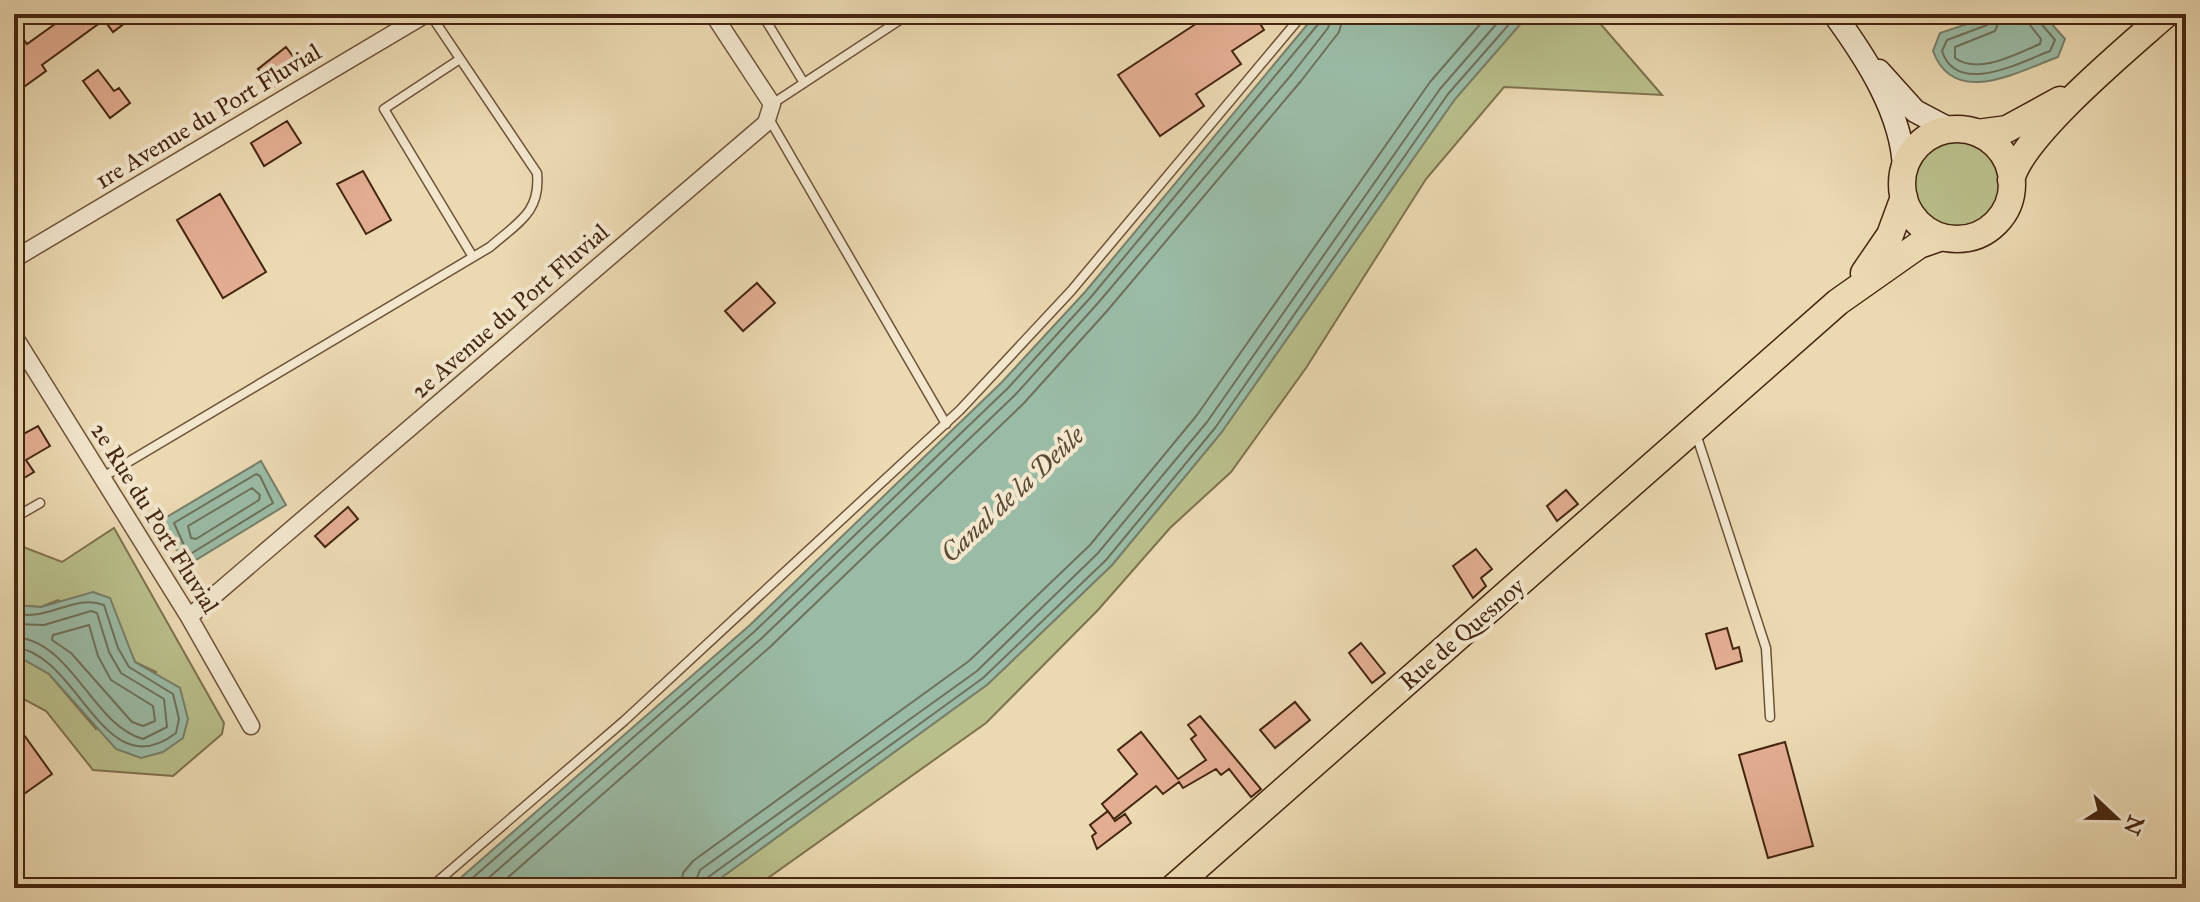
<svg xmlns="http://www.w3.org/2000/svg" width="2200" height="902" font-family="'IM FELL Great Primer',serif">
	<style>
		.green { fill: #b9bf8b; stroke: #7f724e; stroke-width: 2 }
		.water { fill: #9abba6; stroke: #787f6a; stroke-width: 2 }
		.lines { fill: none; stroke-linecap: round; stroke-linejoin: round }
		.shore { stroke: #70705b; stroke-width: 2 }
		.building { fill: #e3ad92; stroke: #452610; stroke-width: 2 }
		.lane-casing { stroke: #6e5338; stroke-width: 11 }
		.street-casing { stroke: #6e5338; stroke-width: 19 }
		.secondary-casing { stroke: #452610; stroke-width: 25 }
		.primary-casing { stroke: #452610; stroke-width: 29 }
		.lane { stroke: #f2e6cd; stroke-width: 8 }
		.street { stroke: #f2e6cd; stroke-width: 16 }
		.secondary { stroke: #f2e6cd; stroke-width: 22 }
		.primary { stroke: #ebd9b2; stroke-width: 26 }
		.labels { text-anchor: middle; stroke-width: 8; stroke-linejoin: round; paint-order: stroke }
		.street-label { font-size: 24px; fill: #452610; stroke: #f2e6cd }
		.water-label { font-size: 26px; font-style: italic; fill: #5a4b36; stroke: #f2e6cd }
	</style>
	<rect width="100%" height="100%" fill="#ebd9b2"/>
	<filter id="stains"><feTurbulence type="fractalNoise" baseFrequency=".0025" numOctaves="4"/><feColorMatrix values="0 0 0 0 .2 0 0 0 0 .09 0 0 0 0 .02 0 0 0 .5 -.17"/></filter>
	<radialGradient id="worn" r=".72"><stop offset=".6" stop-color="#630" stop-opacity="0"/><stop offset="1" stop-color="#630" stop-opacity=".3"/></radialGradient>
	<path class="green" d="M1529 14H1592L1662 95 1504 87 1426 179 1306 368 1231 472 1170 528 1098 610 986 723 754 888H707L988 684 1112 565 1221 433 1455 99Z
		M1914 184a43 43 0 1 1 86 0a43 43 0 1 1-86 0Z
		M114 528 224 723 222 734 173 776 93 770 46 711 14 694V654L49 674 96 729 156 672 135 662 121 630 58 600 41 607 14 605V550L21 546 62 562Z"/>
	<path class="water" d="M1316 14H1529L1455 99 1221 433 1112 565 988 684 707 888H449L750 625 1002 382 1085 292Z
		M1997 14H2043L2065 39 2058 57C2017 72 1954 108 1933 51L1940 33Z
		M261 461 286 505 186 566 160 521Z
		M93 592 110 598 135 662 180 688 188 719 183 738 163 752 141 758 116 749 49 674 14 654V605L41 607Z"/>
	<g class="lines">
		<path class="shore" d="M1992 14 1987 25 1947 40 1942 51C1957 97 2021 62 2050 51L2055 40 2039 21 2038 14
			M2002 14 1995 31 1955 47V58C1979 75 2016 54 2040 44L2041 39 2030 25 2028 14
			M256 474 260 476 273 503 192 553 187 552 174 523Z
			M252 488 260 495 259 500 196 539 191 538 188 526Z
			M14 613C46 623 74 593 104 605L118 648 129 667 173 694 179 719 176 733C103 789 80 654 14 647
			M14 624 44 625 91 611 97 613 109 652 121 673 164 699 167 727 143 739C92 725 72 640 14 637
			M89 625 98 656 111 680 153 706 155 721 143 726 132 722 71 653 52 640 53 635Z
			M461 888 755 631 1008 388 1091 297 1320 22 1321 14
			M477 888 762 638 1015 395 1098 303 1292 74 1328 28 1332 14
			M496 888 770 647 1024 403 1107 311 1301 81 1339 32 1344 14
			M681 888 683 873 693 861 969 661 1090 545 1197 415 1430 82 1489 14
			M693 888 700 870 977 671 1098 553 1207 422 1440 89 1505 14
			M703 888 707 878 983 678 1106 560 1215 428 1448 94 1518 14"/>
	</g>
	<path class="building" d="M69 14H137L113 32 104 20 42 65 46 71 14 94V26L27 44Z
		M1211 14H1254L1264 30 1232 51 1241 64 1196 94 1204 106 1160 136 1118 75Z
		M286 47 301 67 272 88 258 69Z
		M98 70 114 91 119 88 130 103 110 118 83 81Z
		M287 121 301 143 264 166 251 143Z
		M363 171 391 220 366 234 337 184Z
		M220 194 266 272 223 298 177 220Z
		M757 283 775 303 743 331 725 311Z
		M38 426 50 446 26 460 34 472 14 484V439Z
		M1566 490 1578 504 1557 521 1547 506Z
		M348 507 358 519 325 547 315 536Z
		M1476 549 1492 569 1481 578 1486 586 1473 598 1453 566Z
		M1727 628 1733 649 1739 647 1742 661 1716 669 1706 634Z
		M1361 643 1385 673 1372 683 1349 653Z
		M1295 702 1310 720 1275 748 1260 730Z
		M1200 716 1261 789 1251 797 1229 769 1221 775 1216 769 1183 788 1179 782 1163 794 1156 786 1114 819 1102 804 1137 774 1118 750 1141 732 1178 779 1206 760 1191 739 1196 735 1188 725Z
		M14 721 52 774 14 801Z
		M1785 742 1813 846 1768 858 1739 755Z
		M1108 811 1115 821 1125 814 1131 823 1097 849 1092 836 1096 833 1090 825Z"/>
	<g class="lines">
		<g class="lane-casing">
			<path id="lane" d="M762 14 804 83
				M460 59 384 109 473 257
				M772 104 909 14
				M768 117 946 424
				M1696 434 1766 648 1770 717
				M103 477 490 247C517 223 541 213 537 173L430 14
				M14 518 40 503
				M430 888 624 721 960 410 1071 291 1303 14"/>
		</g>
		<g class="street-casing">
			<path id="street" d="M14 259 426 14
				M14 336 189 617 251 726
				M189 617 766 123 772 104 713 14"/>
		</g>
		<g class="secondary-casing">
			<path id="secondary" d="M1834 14C1866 58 1903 114 1904 170
				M1879 71 1915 111 1951 130"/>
		</g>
		<g class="primary-casing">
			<path id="primary" d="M1902 184a55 55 0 1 1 110 0a55 55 0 1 1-110 0Z
				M1977 133 2007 129 2060 100
				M2011 180C2022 135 2129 47 2166 14
				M1864 273 1890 235 1904 197
				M1173 888 1838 302 1919 245 1942 237"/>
		</g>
		<use href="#lane" class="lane"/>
		<use href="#street" class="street"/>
		<use href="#secondary" class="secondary"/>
		<use href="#primary" class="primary"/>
	</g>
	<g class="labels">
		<g class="street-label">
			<text transform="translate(208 116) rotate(-31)" y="8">1re Avenue du Port Fluvial</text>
			<text transform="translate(510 311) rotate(-41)" y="8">2e Avenue du Port Fluvial</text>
			<text transform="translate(155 518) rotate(58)" y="8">2e Rue du Port Fluvial</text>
			<text transform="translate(1462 634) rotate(-41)" y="8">Rue de Quesnoy</text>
		</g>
		<g class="water-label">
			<text transform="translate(1012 494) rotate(-43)" y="9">Canal de la Deûle</text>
		</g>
	</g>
	<rect width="2200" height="902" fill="none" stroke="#ebd9b2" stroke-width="48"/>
	<rect x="16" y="16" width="2168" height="870" fill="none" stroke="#452610" stroke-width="4"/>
	<rect x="24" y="24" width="2152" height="854" fill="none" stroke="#452610" stroke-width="2"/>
	<g transform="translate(2116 818) rotate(112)" stroke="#f2e6cd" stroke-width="6" paint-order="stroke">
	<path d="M0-6L14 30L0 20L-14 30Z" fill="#452610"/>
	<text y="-12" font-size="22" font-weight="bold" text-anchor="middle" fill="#452610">N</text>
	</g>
	<rect width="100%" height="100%" filter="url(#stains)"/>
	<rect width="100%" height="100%" fill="url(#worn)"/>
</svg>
